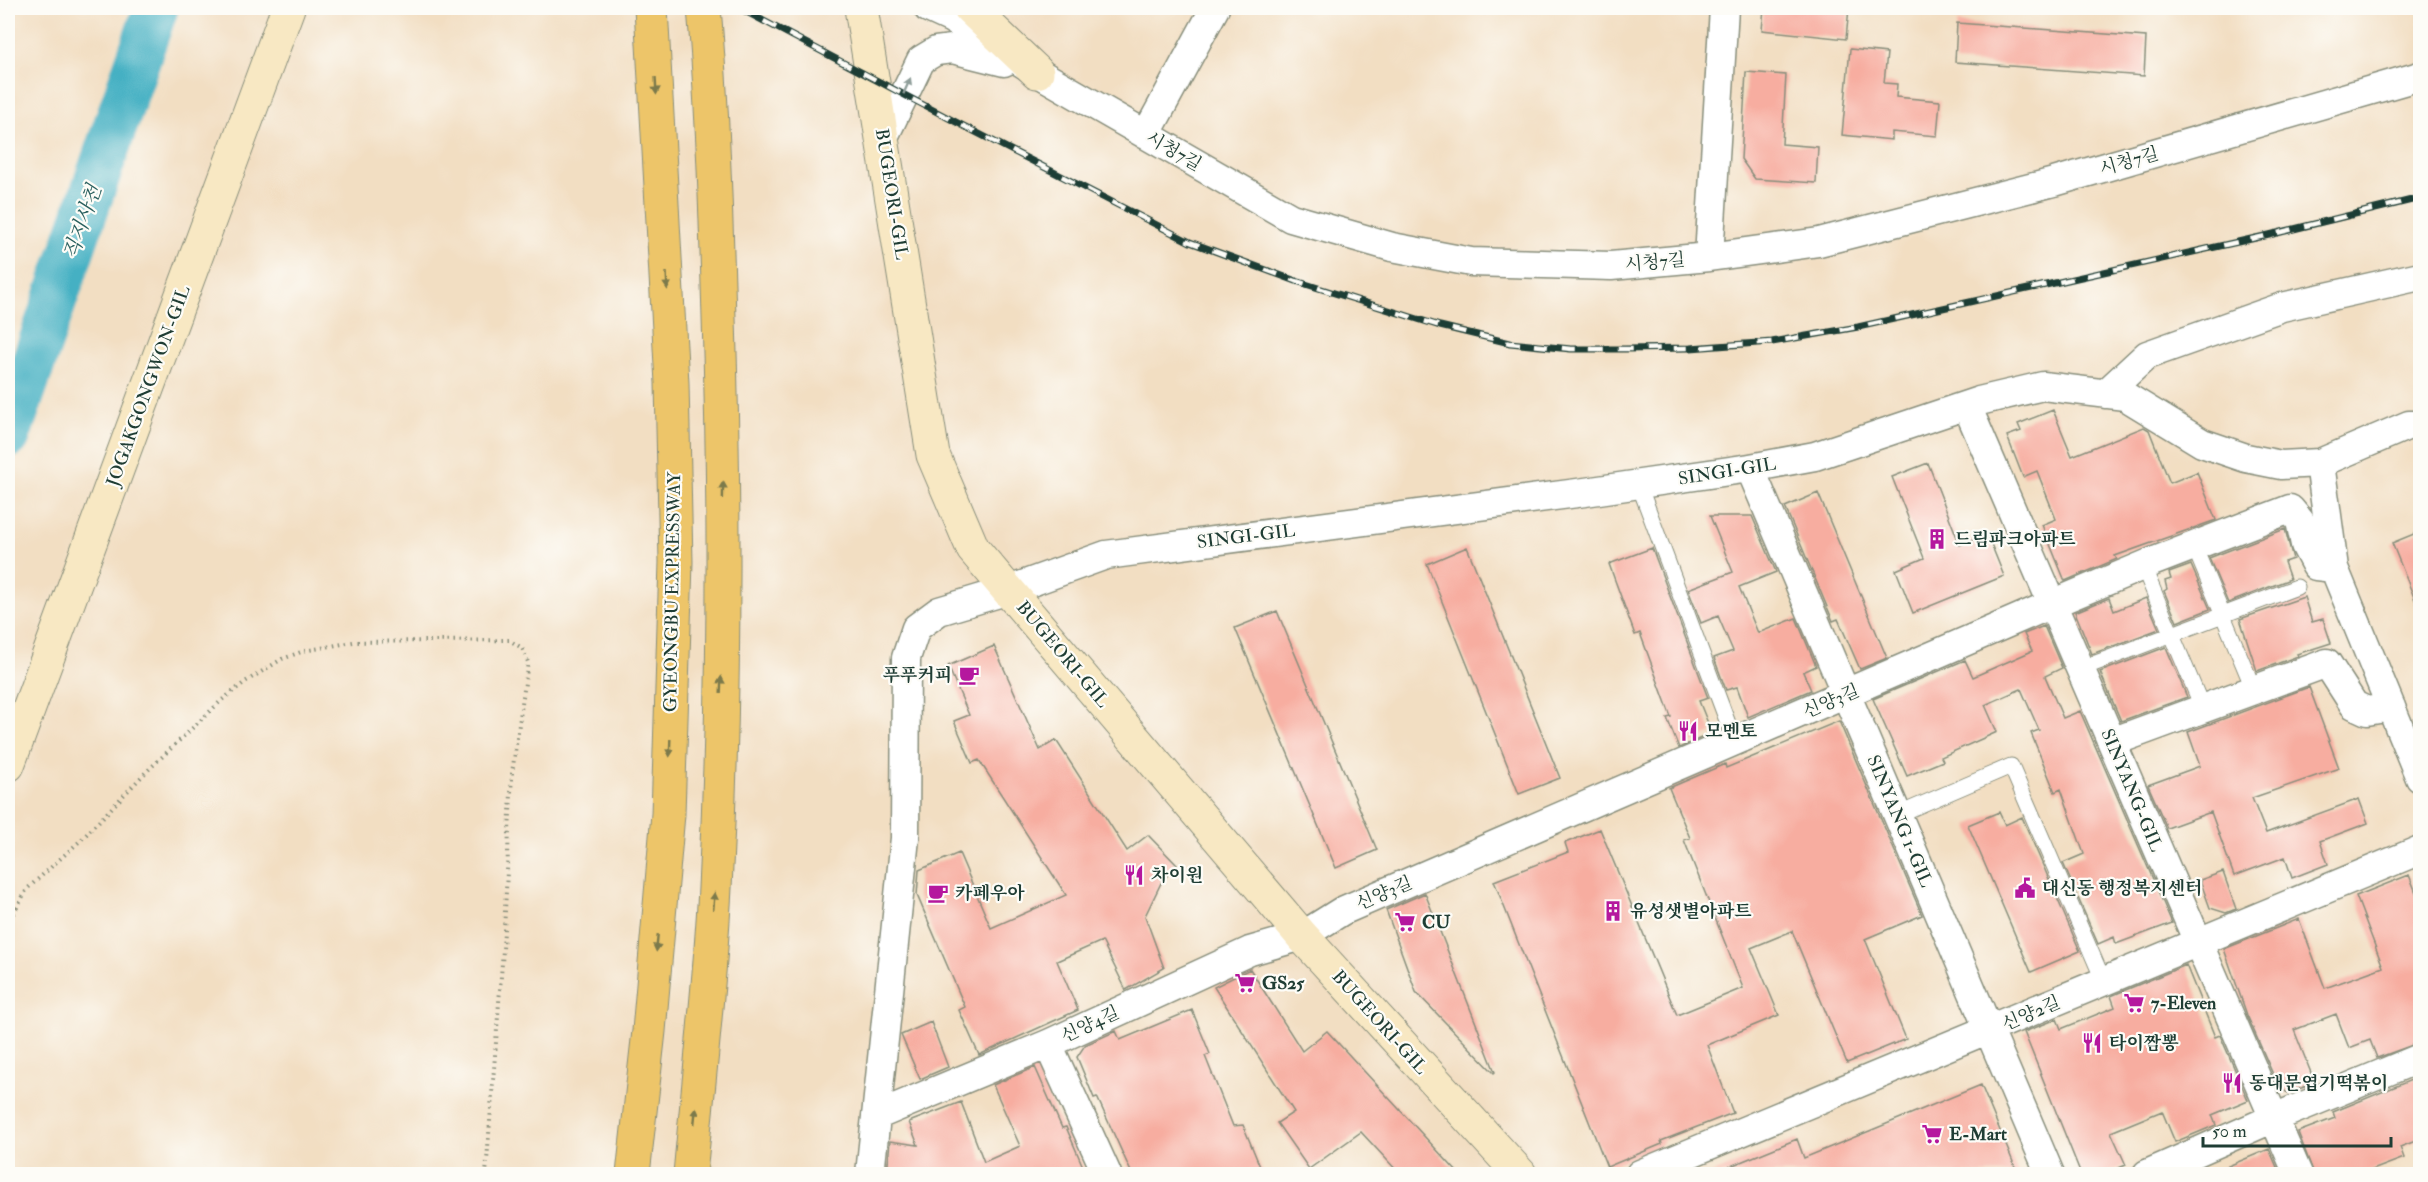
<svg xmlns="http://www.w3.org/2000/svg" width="2428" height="1182" font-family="'IM FELL Double Pica','Noto Serif KR',serif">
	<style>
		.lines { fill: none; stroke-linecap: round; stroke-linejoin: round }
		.river { stroke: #45b0c3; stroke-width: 45 }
		.building { fill: #f7ada0 }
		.lane-casing { stroke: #888e7b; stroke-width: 17 }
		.street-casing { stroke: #888e7b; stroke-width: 31 }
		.secondary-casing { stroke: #888e7b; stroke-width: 35 }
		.highway-casing { stroke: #888e7b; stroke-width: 35 }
		.path { stroke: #888e7b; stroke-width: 4; stroke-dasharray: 1.5 4.5; stroke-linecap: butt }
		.lane { stroke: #fff; stroke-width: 15 }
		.street { stroke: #fff; stroke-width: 28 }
		.secondary { stroke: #f8e8c3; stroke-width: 33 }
		.highway { stroke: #edc569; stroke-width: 33 }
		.rail-casing { stroke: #1f3d34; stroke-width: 7 }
		.rail { stroke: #fdfcf7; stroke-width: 4.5; stroke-dasharray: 14; stroke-linecap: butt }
		.oneway { fill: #7c7a4c }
		.oneway2 { fill: #8f9e9a }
		.labels { text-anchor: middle; stroke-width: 4.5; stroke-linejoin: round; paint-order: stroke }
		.street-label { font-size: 18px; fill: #1f3d34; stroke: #fdfcf7 }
		.poi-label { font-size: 18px; font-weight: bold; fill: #1f3d34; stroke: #fdfcf7; text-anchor: start }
		.water-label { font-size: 20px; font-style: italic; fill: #2a605f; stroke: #fdfcf7 }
	</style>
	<rect width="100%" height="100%" fill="#fdfcf7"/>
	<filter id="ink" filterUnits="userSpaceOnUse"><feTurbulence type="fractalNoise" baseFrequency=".0167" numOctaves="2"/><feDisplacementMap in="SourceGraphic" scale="12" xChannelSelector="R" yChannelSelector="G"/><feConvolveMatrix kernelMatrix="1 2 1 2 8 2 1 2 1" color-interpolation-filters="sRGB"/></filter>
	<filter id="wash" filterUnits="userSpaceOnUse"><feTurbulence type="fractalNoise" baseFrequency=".008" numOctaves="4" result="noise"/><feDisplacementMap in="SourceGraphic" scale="24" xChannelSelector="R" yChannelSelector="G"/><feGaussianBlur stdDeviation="1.35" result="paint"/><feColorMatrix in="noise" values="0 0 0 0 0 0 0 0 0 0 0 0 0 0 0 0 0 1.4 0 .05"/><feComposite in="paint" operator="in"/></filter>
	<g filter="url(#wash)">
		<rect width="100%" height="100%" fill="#f2dec2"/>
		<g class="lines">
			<path class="river" d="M8 436 156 8"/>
		</g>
		<g id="blocks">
			<path class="building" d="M1764 8H1849L1846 39 1762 30Z
				M1957 23 2146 37 2144 76 1955 62Z
				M1850 49 1887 53 1884 83 1897 84 1896 97 1940 101 1937 136 1892 132V140L1842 135Z
				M1746 72 1786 75 1782 144 1818 147 1816 183 1755 179 1741 159Z
				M2053 410 2072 456 2144 427 2149 430 2170 483 2197 472 2216 520 2115 556 2117 559 2065 581 2042 525 2056 519 2037 471 2023 477 2007 436 2021 431 2018 424Z
				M1928 463 1960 545 1987 534 2004 576 1913 613 1896 570 1924 558 1892 477Z
				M1818 493 1887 658 1860 669 1838 619 1833 621 1785 507Z
				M1710 516H1752L1776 572 1739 587 1758 633 1796 618 1816 666 1803 672 1811 690 1748 717 1737 687 1726 690 1714 658 1733 651 1718 616 1701 623 1688 589 1733 572Z
				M2285 529 2293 559 2284 562 2290 579 2228 603 2209 558Z
				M2421 531V612H2420L2392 543Z
				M1467 547 1560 778 1519 794 1427 564Z
				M1652 548 1708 698 1699 701 1712 733 1679 748 1667 718 1671 717 1640 633 1635 635 1609 564Z
				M2191 565 2210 609 2177 622 2164 591 2167 589 2165 581 2171 579 2169 573Z
				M2304 597 2312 622 2323 619 2331 643 2297 654 2298 656 2257 671 2240 619Z
				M2109 598 2114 611 2146 598 2159 629 2092 654 2075 612Z
				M1277 611 1377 850 1336 868 1235 628Z
				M2044 626 2062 668 2045 676 2063 718 2080 711 2172 923 2116 944 2114 937 2098 944 2063 863 2084 854 2061 789 2055 792 2031 733 2039 730 2021 689 1985 705 1997 732 1941 757 1943 761 1907 776 1873 699 1965 660 1973 677 2032 651 2024 634Z
				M994 646 1040 750 1056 740 1127 851 1148 835 1177 865 1162 881 1145 916 1164 968 1126 990 1102 941 1057 961 1078 1010 979 1055 959 1010 965 1007 917 895 919 870 959 853 991 928 1066 895 979 760 972 763 954 721 969 715 948 666Z
				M2166 647 2187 697 2121 721 2100 672Z
				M2309 687 2339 768 2252 798 2266 833 2359 799 2368 823 2320 841 2328 864 2292 878 2285 857 2234 876 2211 812 2167 828 2148 785 2200 766 2188 732Z
				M1839 721 1922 915 1865 939 1906 1039 1847 1063 1792 931 1751 948 1779 1015 1707 1045 1733 1113 1661 1141 1662 1144 1607 1167 1494 881 1568 852 1565 843 1600 829 1677 1015 1743 988 1684 840 1690 838 1669 788 1725 764 1726 768Z
				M1999 812 2005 825 2022 817 2080 951 2031 972 1968 825Z
				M2223 872 2236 909 2226 913 2210 908 2200 880Z
				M2409 875 2421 905V1042L2377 1058 2370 1040 2349 1048 2336 1014 2294 1030 2315 1083 2288 1093 2279 1088 2247 1015 2224 949 2299 919 2325 988 2383 967 2356 896Z
				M1425 893 1495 1072 1494 1073 1416 992 1386 910Z
				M2186 965 2215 1037 2220 1035 2248 1100 2212 1115 2216 1125 2175 1142 2162 1111 2111 1132 2126 1165 2104 1174H2081L2024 1032 2057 1019 2061 1029 2115 1007 2111 996Z
				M1250 969 1302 1051 1327 1031 1459 1174H1400L1361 1132 1309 1169 1277 1123 1294 1112 1214 987Z
				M1192 1010 1210 1054 1205 1056 1233 1126 1243 1125 1263 1174H1132L1097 1097 1094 1098 1077 1057 1085 1045 1116 1031 1120 1040Z
				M931 1022 948 1067 920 1079 901 1035Z
				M1035 1067 1062 1128 1066 1127 1084 1169 1072 1174H887L890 1141 918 1145 909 1122 961 1102 984 1162 1020 1146 993 1085Z
				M2421 1076V1139L2400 1147 2404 1158 2362 1174H2314L2298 1132 2335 1118 2333 1112Z
				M1981 1085 2018 1174H1711L1797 1139 1804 1158Z
				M2269 1149 2280 1174H2209Z"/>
		</g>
	</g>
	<g filter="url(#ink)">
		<use href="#blocks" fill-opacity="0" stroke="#888e7b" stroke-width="1.5"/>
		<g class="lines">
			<g class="lane-casing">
				<path id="lane" d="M1639 485 1735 742
					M2194 546 2254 690
					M2143 566 2203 709
					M2080 669 2297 587
					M1897 815 2011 766 2104 982"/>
			</g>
			<g class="street-casing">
				<path id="street" d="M928 8 952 19 1037 72 1291 218 1392 247 1471 262 1611 266 1709 257 1819 242 2054 182 2420 76
					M1146 135 1215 8
					M883 139 921 60 936 51 952 49 1004 62
					M1709 257 1724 8
					M2105 394 2147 355 2282 307 2420 276
					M1967 406 2298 1174
					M2320 463 2334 568 2420 778
					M1750 468 2050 1174
					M2112 742 2327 663 2354 705 2367 711 2391 707
					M1048 1044 1107 1174
					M878 1115 1048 1044 1250 951 1302 936 1342 911 2052 604 2152 562 2290 509 2300 521 2305 545 2316 566 2334 568
					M870 1174 905 838 906 658 916 628 939 611 1009 590 1106 555 1585 492 1750 468 1815 456 1979 401 2043 386 2125 396 2202 443 2246 458 2281 465 2320 463 2409 425H2420
					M1640 1174 2420 850
					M2147 1174 2274 1118 2420 1058"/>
			</g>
			<g class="secondary-casing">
				<path id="secondary" d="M861 8 933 455 973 549 1302 936 1520 1174
					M970 8 1037 72
					M8 765 288 8"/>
			</g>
			<g class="highway-casing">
				<path id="highway" d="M633 1174 649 1031 668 814 676 562 672 383 651 8
					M690 1174C699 1079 710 983 715 888 725 698 725 508 719 318 716 215 713 111 704 8"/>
			</g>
			<path class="path" d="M8 924 27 889 81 840 144 774 222 700 245 682 282 659 304 651 353 642 509 640 522 648 528 662 512 773 503 950 486 1174"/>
			<use href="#lane" class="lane"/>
			<use href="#street" class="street"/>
			<use href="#secondary" class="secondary"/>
			<use href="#highway" class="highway"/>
			<g class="rail-casing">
				<path id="rail" d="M739 8 956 122 1190 242 1296 281 1440 326 1510 343 1571 349H1625L1690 348 1772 342 1858 327 2269 235 2420 198"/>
			</g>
			<use href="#rail" class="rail"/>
		</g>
		<defs><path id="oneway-solid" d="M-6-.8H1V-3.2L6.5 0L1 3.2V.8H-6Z" transform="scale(1.5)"/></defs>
		<g class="oneway">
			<use href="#oneway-solid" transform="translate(656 86) rotate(87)"/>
			<use href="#oneway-solid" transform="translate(667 281) rotate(87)"/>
			<use href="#oneway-solid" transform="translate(723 490) rotate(-89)"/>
			<use href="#oneway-solid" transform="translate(721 685) rotate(-88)"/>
			<use href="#oneway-solid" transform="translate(670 748) rotate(92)"/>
			<use href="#oneway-solid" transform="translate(714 901) rotate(-85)"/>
			<use href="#oneway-solid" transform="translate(657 943) rotate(95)"/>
			<use href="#oneway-solid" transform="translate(695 1116) rotate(-84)"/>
		</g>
		<use class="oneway2" href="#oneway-solid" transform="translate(907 86) rotate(-66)"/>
	</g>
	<defs>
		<g id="building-bare" transform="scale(1.62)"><path d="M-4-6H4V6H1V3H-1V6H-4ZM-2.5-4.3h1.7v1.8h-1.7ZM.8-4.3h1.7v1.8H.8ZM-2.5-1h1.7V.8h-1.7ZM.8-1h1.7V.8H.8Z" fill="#b5179e" stroke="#fdfcf7" stroke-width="2.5" paint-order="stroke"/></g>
		<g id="cafe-bare" transform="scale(1.62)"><path d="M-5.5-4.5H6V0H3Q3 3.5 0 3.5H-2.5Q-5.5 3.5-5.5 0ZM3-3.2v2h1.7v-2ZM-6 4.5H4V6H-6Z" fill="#b5179e" stroke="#fdfcf7" stroke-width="2.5" paint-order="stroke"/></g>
		<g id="restaurant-bare" transform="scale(1.62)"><path d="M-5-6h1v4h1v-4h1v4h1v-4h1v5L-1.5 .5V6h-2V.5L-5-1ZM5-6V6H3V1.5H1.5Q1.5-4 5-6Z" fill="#b5179e" stroke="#fdfcf7" stroke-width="2.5" paint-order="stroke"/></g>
		<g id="civic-bare" transform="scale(1.62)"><path d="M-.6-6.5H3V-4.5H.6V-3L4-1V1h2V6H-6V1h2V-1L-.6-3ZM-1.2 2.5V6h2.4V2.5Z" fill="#b5179e" stroke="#fdfcf7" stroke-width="2.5" paint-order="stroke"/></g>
		<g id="supermarket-bare" transform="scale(1.62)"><path d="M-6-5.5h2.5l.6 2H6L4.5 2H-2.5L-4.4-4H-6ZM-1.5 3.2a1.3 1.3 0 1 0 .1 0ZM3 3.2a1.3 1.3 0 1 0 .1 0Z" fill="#b5179e" stroke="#fdfcf7" stroke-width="2.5" paint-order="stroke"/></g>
	</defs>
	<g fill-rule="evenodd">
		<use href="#building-bare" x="1937" y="539"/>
		<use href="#cafe-bare" x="969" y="675"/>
		<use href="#restaurant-bare" x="1688" y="731"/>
		<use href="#restaurant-bare" x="1134" y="875"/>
		<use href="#civic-bare" x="2025" y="888"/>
		<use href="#cafe-bare" x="938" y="893"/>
		<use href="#building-bare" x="1613" y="911"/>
		<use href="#supermarket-bare" x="1405" y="922"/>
		<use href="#supermarket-bare" x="1245" y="983"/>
		<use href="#supermarket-bare" x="2134" y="1003"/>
		<use href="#restaurant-bare" x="2092" y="1043"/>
		<use href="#restaurant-bare" x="2232" y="1083"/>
		<use href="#supermarket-bare" x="1932" y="1134"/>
	</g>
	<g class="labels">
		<g class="street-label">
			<text transform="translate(1174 151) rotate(30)" y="6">시청7길</text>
			<text transform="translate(2129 161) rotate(-16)" y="6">시청7길</text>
			<text transform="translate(892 194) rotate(81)" y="6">BUGEORI-GIL</text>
			<text transform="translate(1655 262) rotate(-5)" y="6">시청7길</text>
			<text transform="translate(148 386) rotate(-70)" y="6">JOGAKGONGWON-GIL</text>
			<text transform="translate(1727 471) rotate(-9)" y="6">SINGI-GIL</text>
			<text transform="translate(1246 536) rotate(-7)" y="6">SINGI-GIL</text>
			<text transform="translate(672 592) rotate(-89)" y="6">GYEONGBU EXPRESSWAY</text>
			<text transform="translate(1063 654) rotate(50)" y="6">BUGEORI-GIL</text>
			<text transform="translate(1831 701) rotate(-23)" y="6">신양3길</text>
			<text transform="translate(2132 790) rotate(67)" y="6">SINYANG-GIL</text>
			<text transform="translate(1900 821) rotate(67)" y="6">SINYANG 1-GIL</text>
			<text transform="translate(1384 893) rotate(-23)" y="6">신양3길</text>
			<text transform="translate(2031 1013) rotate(-23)" y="6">신양2길</text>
			<text transform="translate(1380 1022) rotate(48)" y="6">BUGEORI-GIL</text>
			<text transform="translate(1090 1024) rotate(-25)" y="6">신양4길</text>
		</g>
		<g class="poi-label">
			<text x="1954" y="545">드림파크아파트</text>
			<text x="952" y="681" text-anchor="end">푸푸커피</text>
			<text x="1705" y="737">모멘토</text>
			<text x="1151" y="881">차이원</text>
			<text x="2042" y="894">대신동 행정복지센터</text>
			<text x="955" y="899">카페우아</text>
			<text x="1630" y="917">유성샛별아파트</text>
			<text x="1422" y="928">CU</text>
			<text x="1262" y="989">GS25</text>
			<text x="2151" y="1009">7-Eleven</text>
			<text x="2109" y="1049">타이짬뽕</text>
			<text x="2249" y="1089">동대문엽기떡볶이</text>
			<text x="1949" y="1140">E-Mart</text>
		</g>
		<g class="water-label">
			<text transform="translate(82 222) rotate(-71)" y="7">직지사천</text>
		</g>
	</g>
	<rect width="2428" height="1182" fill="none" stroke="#fdfcf7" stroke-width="30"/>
	<path d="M2203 1137v9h188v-9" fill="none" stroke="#1f3d34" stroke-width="3"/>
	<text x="2212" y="1137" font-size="18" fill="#1f3d34" stroke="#fdfcf7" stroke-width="4.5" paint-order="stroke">50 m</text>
</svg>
